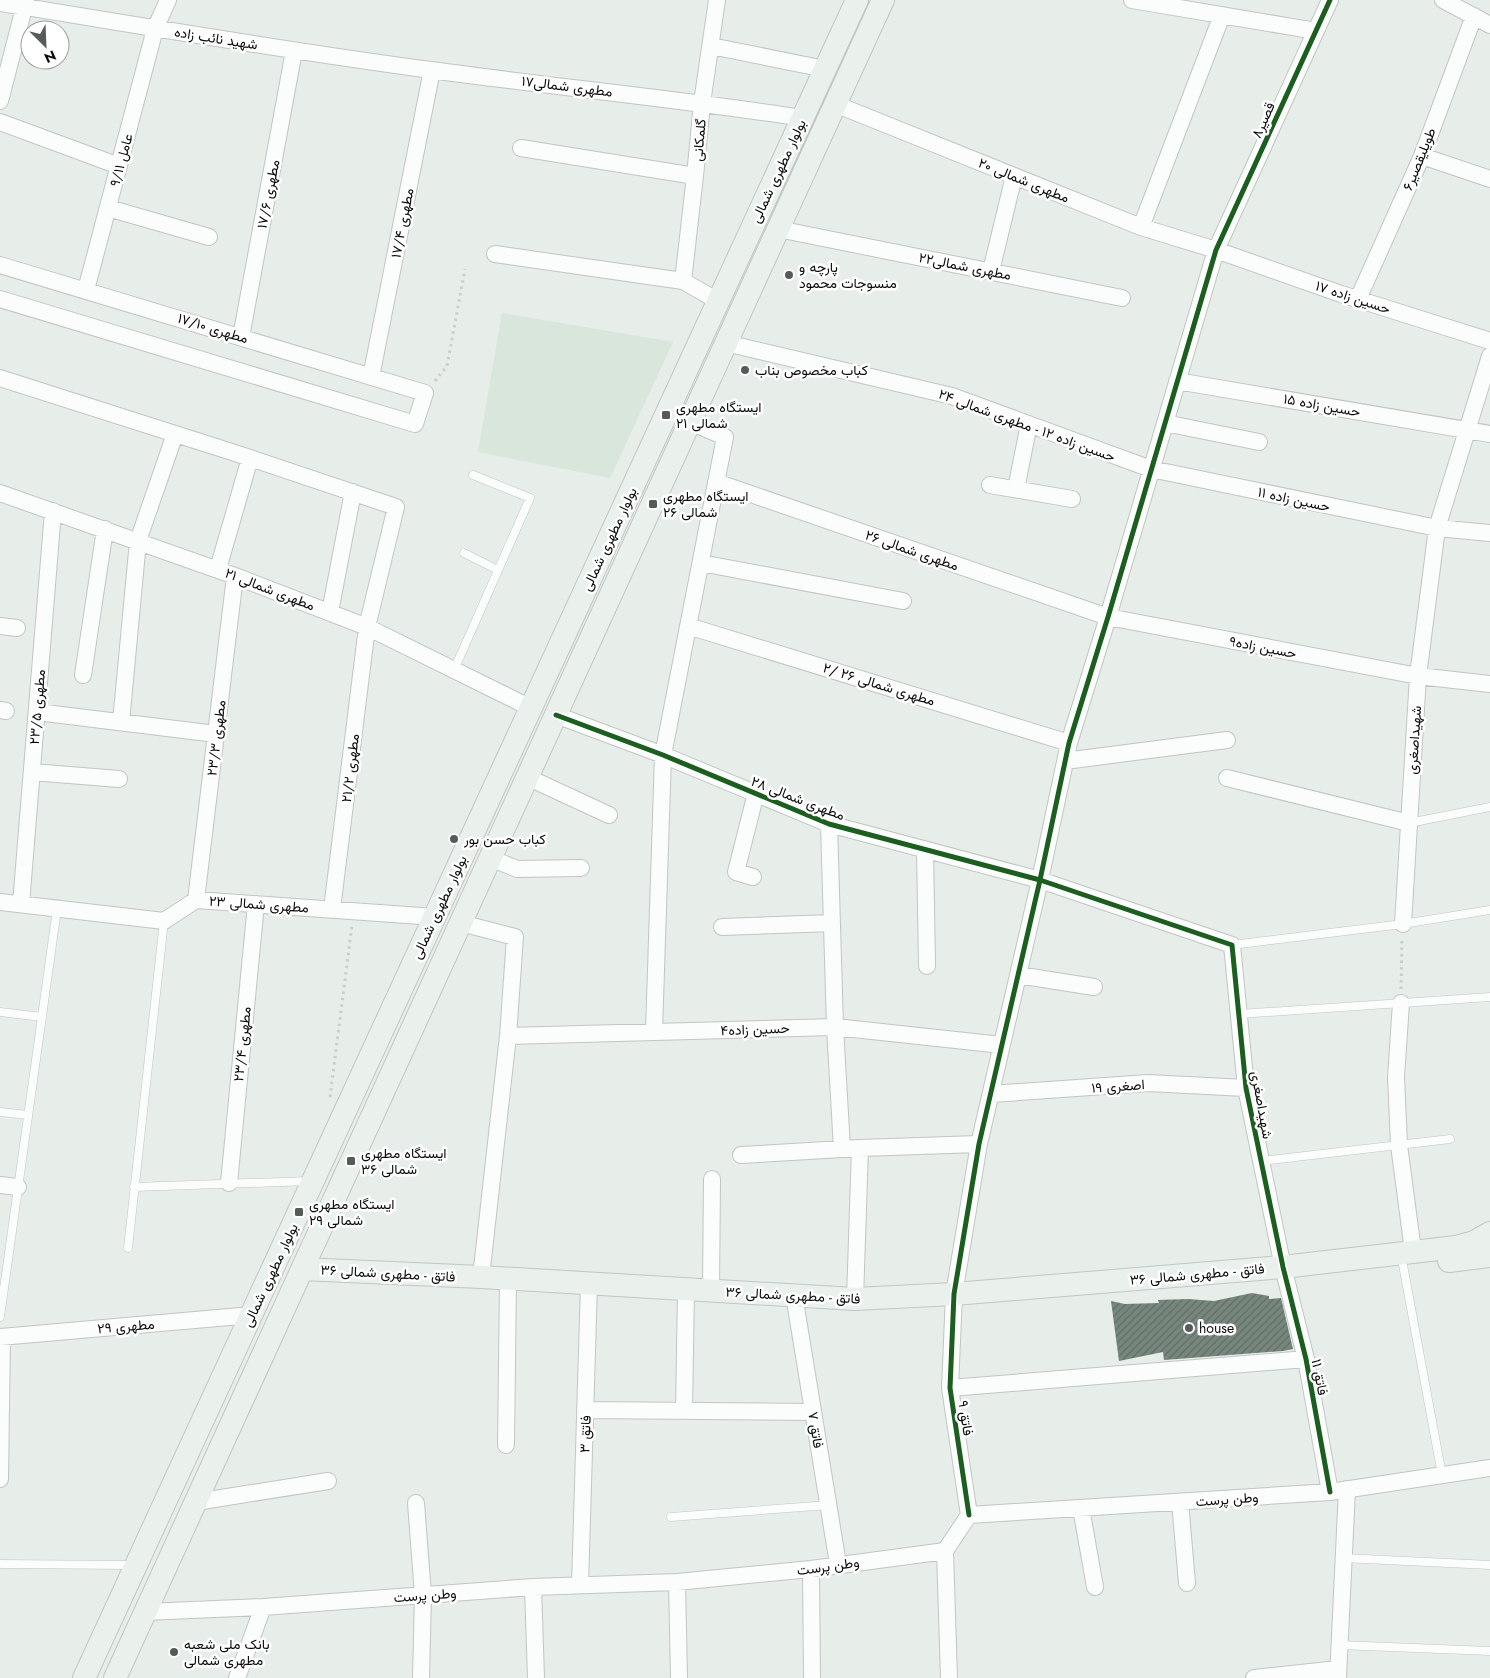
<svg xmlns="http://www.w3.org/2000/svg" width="1490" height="1678" font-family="Jost,Vazirmatn,sans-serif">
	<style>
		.built { fill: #d9e6db }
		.building { fill: url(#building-hatch) }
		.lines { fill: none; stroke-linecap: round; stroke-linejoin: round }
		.lane-casing { stroke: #c2c6c3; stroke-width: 9 }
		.street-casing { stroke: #c2c6c3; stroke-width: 18 }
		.secondary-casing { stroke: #c2c6c3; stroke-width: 24 }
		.path { stroke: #cccecc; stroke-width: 3; stroke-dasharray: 2.5 4; stroke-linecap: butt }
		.lane { stroke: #fbfcfc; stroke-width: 8 }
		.street { stroke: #fbfcfc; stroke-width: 16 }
		.secondary { stroke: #eaf0ec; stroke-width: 22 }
		.cycleway-casing { stroke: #fff; stroke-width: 8 }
		.cycleway { stroke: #1b5e20; stroke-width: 5 }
		.poi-dot { fill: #575b58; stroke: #fff; stroke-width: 2 }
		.labels { text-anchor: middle; stroke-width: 5; stroke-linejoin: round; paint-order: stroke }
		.street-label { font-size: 14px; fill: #090d0a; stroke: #fff }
		.poi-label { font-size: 14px; fill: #090d0a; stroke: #fff; text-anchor: start }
	</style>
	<defs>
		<pattern id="building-hatch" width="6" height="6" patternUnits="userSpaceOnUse" patternTransform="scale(1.25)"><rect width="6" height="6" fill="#77877e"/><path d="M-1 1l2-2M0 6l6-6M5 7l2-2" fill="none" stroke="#606d65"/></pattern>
	</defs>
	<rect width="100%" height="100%" fill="#e7ede8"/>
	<path class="built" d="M502 313 673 342 610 478 478 452Z"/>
	<path class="building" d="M1252 1293 1269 1296V1299L1281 1298 1293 1349 1283 1351 1164 1360 1163 1352 1119 1361 1111 1301 1125 1304 1159 1303 1158 1300 1188 1299 1214 1301Z"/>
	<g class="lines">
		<g class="lane-casing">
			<path id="lane" d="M464 553 498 570
				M454 670 530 498 473 475
				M1409 823 1490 807
				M1232 945 1403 924 1490 910
				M0 1012 42 1017
				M1239 1014 1490 997
				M0 1112 28 1115
				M1261 1161 1450 1139
				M134 1187 310 1181
				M128 1248 164 921
				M1403 1265 1442 1475
				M0 1317 57 909
				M671 1517 829 1505
				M1343 1558 1490 1565
				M0 1564 133 1565
				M1339 1645 1490 1651"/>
		</g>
		<g class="street-casing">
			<path id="street" d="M1132 0 1316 31
				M1443 0 1490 25
				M0 3C143 26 287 51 431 70 555 87 679 99 803 118
				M711 46 825 69
				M0 101 26 0
				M835 104 1141 227 1216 250 1341 294 1490 341
				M0 122 119 166
				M521 148 695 176
				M1422 156 1490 179
				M108 208 209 237
				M1141 227 1222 15
				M778 229 1122 298
				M495 254 683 281 718 301
				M0 265 425 393 415 424 0 299
				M991 271 1014 176
				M683 281 695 176 702 103 717 0
				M86 290 155 29 168 0
				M1358 299 1422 156 1474 16
				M241 337 294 51
				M726 343 952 396 1151 469 1437 528 1490 533
				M371 377 432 70
				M0 378 235 453 396 507 367 627 332 909
				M1177 381 1490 434
				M1165 423 1259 442
				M716 482 1108 617 1418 676 1490 684
				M990 485 1072 499
				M1016 489 1029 424
				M0 493 235 576 367 627 531 708
				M701 563 903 601
				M218 569 250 458
				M330 612 353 492
				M0 626 17 628
				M688 626 1069 743
				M83 675 105 529
				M0 710 6 711
				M37 712 216 734
				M556 715 663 755 829 824 1040 880 1232 945 1246 1088 1283 1267 1306 1359 1330 1492
				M121 722 138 541 175 434
				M1065 761 1227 740
				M32 772 119 779
				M527 777 609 815
				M1227 778 1409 823
				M829 824 835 1027 842 1149
				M925 850 927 966
				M490 858 517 869 581 868
				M753 877 736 872 756 793
				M196 900 235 576
				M0 902 164 921 196 900 435 917
				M21 904 53 511
				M461 923 515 937 508 1036 481 1277
				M1403 924 1418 676 1437 528 1490 356
				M722 927 832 923
				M1018 975 1094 987
				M1401 1003 1396 1077 1399 1145 1413 1251
				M654 1032 663 755 725 437 690 422
				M508 1036 835 1027 1002 1045
				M991 1094 1148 1083 1246 1088
				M741 1155 860 1148 979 1144
				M229 1183 256 904
				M0 1185 18 1187
				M711 1291 712 1179
				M794 1295 838 1564
				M855 1299 860 1148
				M0 1337 252 1315
				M950 1388 1306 1359
				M585 1410 813 1412
				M684 1411 686 1289
				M506 1445 508 1279
				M0 1479 2 1337
				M196 1502 328 1481
				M1180 1502 1187 1583
				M416 1503 423 1595 421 1678
				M1081 1508 1095 1587
				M969 1515 950 1388 954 1294 979 1144 1040 880 1069 743 1108 617 1216 250 1330 0
				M969 1515 1330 1492 1490 1468
				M945 1551 949 1678
				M811 1569 812 1678
				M677 1582 679 1678
				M580 1585 589 1284
				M533 1587 536 1678
				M145 1612 263 1607 533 1587 677 1582 811 1569 945 1551 969 1515
				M237 1678 263 1607
				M1254 1678 1338 1669
				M1338 1678 1347 1489"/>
		</g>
		<g class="secondary-casing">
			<path id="secondary" d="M1449 1261 1490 1256
				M302 1269 481 1277 855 1299 954 1294 1283 1267 1456 1247 1474 1242 1490 1233
				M84 1678 857 0
				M115 1678 883 0"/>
		</g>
		<path class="path" d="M435 381 447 366 465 269
			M1401 989 1402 937
			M330 1097 352 925"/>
		<use href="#lane" class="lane"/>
		<use href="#street" class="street"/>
		<use href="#secondary" class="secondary"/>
		<g class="cycleway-casing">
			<path id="cycleway" d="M556 715 663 755 829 824 1040 880 1232 945 1246 1088 1283 1267 1306 1359 1330 1492
				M969 1515 950 1388 954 1294 979 1144 1040 880 1069 743 1108 617 1216 250 1330 0"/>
		</g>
		<use href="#cycleway" class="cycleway"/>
	</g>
	<g class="poi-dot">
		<circle cx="789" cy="275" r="5"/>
		<circle cx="745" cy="370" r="5"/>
		<rect x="661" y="410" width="10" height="10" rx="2.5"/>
		<rect x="648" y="499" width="10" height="10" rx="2.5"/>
		<circle cx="454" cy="839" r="5"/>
		<rect x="346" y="1156" width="10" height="10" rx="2.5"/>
		<rect x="294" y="1207" width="10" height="10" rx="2.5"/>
		<circle cx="1189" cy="1328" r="5"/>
		<circle cx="174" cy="1652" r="5"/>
	</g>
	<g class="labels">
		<g class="street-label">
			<text transform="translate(216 38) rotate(9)" y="5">شهید نائب زاده</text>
			<text transform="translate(567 86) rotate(7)" y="5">مطهری شمالی۱۷</text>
			<text transform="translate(1263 120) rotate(-66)" y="5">قصیر۸</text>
			<text transform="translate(699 140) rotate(-85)" y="5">گلمکانی</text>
			<text transform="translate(1419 159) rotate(-68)" y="5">طویلیقصیر۶</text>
			<text transform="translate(121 160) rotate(-75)" y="5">عامل ۹/۱۱</text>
			<text transform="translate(778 171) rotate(-65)" y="5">بولوار مطهری شمالی</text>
			<text transform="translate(1024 180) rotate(22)" y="5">مطهری شمالی ۲۰</text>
			<text transform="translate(268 194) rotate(-79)" y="5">مطهری ۱۷/۶</text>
			<text transform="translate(402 223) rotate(-79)" y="5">مطهری ۱۷/۴</text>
			<text transform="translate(965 266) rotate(11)" y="5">مطهری شمالی۲۲</text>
			<text transform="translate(1353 297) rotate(18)" y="5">حسین زاده ۱۷</text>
			<text transform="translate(213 328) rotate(17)" y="5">مطهری ۱۷/۱۰</text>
			<text transform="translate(1322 405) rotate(10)" y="5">حسین زاده ۱۵</text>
			<text transform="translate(1027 425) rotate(20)" y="5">حسین زاده ۱۲ - مطهری شمالی ۲۴</text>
			<text transform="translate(1294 499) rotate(12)" y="5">حسین زاده ۱۱</text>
			<text transform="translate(609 539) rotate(-65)" y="5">بولوار مطهری شمالی</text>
			<text transform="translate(912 550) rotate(19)" y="5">مطهری شمالی ۲۶</text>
			<text transform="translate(270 589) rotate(21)" y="5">مطهری شمالی ۲۱</text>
			<text transform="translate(1263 647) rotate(11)" y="5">حسین زاده۹</text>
			<text transform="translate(879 684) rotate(17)" y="5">مطهری شمالی ۲۶ /۲</text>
			<text transform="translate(37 707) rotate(-85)" y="5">مطهری ۲۳/۵</text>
			<text transform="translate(216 738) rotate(-83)" y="5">مطهری ۲۳/۳</text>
			<text transform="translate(1414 740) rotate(-86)" y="5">شهیداصغری</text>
			<text transform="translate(350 768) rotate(-83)" y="5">مطهری ۲۱/۲</text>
			<text transform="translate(798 798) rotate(21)" y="5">مطهری شمالی ۲۸</text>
			<text transform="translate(259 904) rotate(4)" y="5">مطهری شمالی ۲۳</text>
			<text transform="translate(439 907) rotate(-65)" y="5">بولوار مطهری شمالی</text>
			<text transform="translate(755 1029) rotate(-2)" y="5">حسین زاده۴</text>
			<text transform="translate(242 1044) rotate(-84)" y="5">مطهری ۲۳/۴</text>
			<text transform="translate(1118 1086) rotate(-4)" y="5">اصغری ۱۹</text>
			<text transform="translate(1262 1105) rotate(80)" y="5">شهیداصغری</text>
			<text transform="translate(388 1273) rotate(3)" y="5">فاتق - مطهری شمالی ۳۶</text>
			<text transform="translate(1197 1274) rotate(-5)" y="5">فاتق - مطهری شمالی ۳۶</text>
			<text transform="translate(270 1275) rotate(-65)" y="5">بولوار مطهری شمالی</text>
			<text transform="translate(793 1295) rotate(3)" y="5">فاتق - مطهری شمالی ۳۶</text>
			<text transform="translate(126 1326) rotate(-5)" y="5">مطهری ۲۹</text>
			<text transform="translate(1320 1377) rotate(79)" y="5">فاتق ۱۱</text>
			<text transform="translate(966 1418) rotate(81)" y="5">فاتق ۹</text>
			<text transform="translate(816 1430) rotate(81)" y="5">فاتق ۷</text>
			<text transform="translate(585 1434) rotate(-88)" y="5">فاتق ۳</text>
			<text transform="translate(1227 1499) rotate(-4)" y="5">وطن پرست</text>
			<text transform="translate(828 1566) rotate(-8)" y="5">وطن پرست</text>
			<text transform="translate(425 1595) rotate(-4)" y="5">وطن پرست</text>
		</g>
		<g class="poi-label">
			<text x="799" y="272">پارچه و<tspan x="799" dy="16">منسوجات محمود</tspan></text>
			<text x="755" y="375">كباب مخصوص بناب</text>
			<text x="676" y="412">ایستگاه مطهری<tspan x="676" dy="16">شمالی ۲۱</tspan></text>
			<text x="663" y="501">ایستگاه مطهری<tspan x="663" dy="16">شمالی ۲۶</tspan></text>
			<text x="464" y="844">كباب حسن بور</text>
			<text x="361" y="1158">ایستگاه مطهری<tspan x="361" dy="16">شمالی ۳۶</tspan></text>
			<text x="309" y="1209">ایستگاه مطهری<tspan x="309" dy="16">شمالی ۲۹</tspan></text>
			<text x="1199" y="1333">house</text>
			<text x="184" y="1649">بانک ملی شعبه<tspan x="184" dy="16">مطهری شمالی</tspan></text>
		</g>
	</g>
	<g transform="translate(45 45) rotate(156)"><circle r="24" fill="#ffffff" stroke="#9d9e9d"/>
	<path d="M0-4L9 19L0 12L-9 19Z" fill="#575b58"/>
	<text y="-8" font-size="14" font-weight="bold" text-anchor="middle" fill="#090d0a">N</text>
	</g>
</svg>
